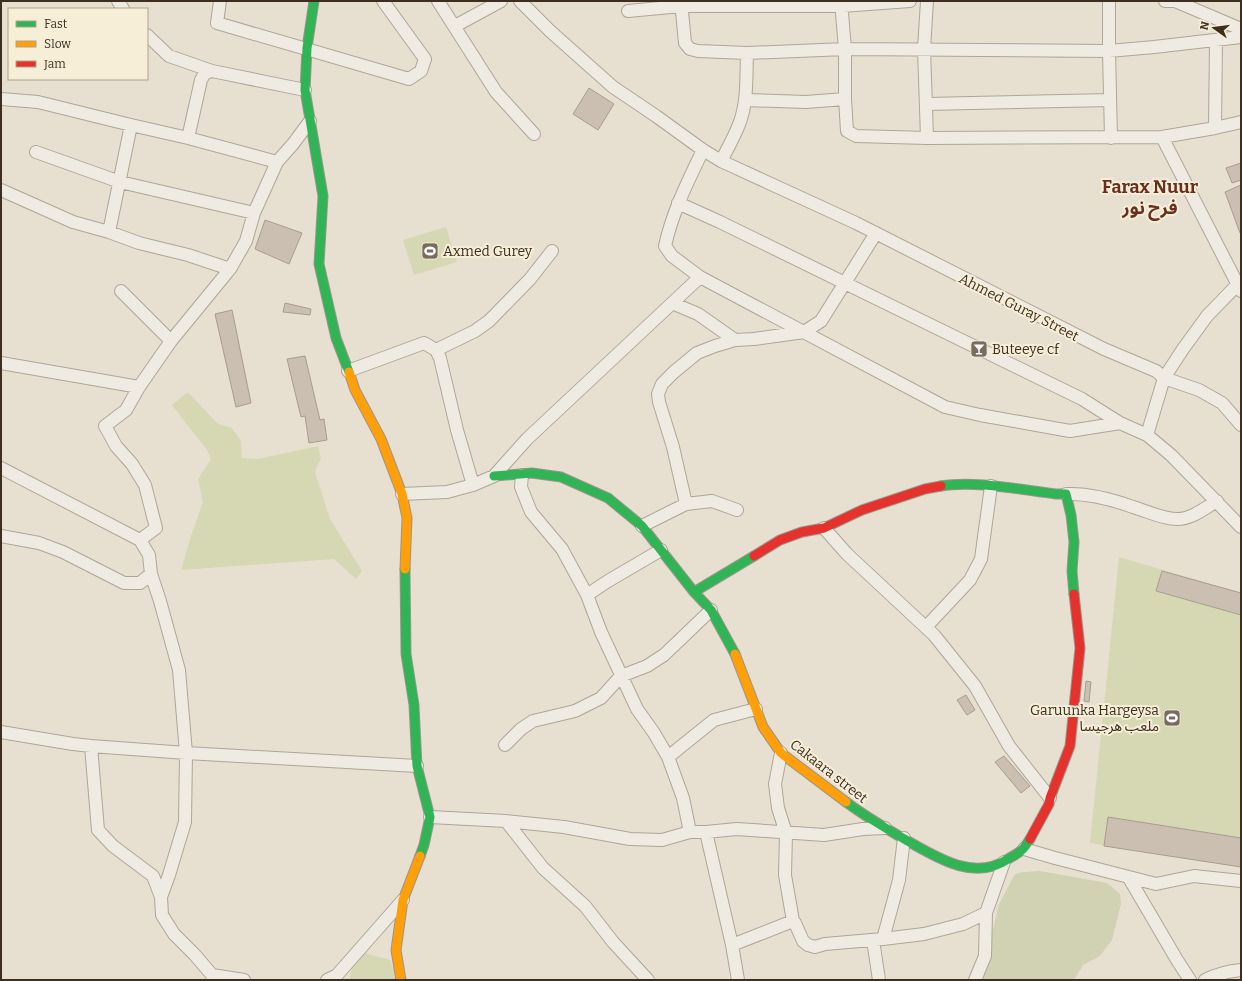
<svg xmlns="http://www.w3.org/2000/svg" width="1242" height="981" font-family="Bitter,'Noto Sans Arabic',serif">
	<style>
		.green { fill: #d6d7b3 }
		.cemetery { fill: #d1d1b3 }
		.building { fill: #cbbfb2; stroke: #a89c90 }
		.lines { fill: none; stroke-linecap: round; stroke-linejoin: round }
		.street-casing { stroke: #ada599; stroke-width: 14 }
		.fast-casing { stroke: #9c958a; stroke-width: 11 }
		.slow-casing { stroke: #9c958a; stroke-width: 11 }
		.jam-casing { stroke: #9c958a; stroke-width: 11 }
		.street { stroke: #efebe3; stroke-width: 12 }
		.fast { stroke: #30b455; stroke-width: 9 }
		.slow { stroke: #ff9f0a; stroke-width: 9 }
		.jam { stroke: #e5322d; stroke-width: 9 }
		.labels { text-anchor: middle; stroke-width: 4; stroke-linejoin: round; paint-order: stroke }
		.poi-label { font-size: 14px; fill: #3d2e20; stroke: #f7eed8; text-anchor: start }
		.street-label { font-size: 14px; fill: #3d2e20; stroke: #f7eed8 }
		.district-label { font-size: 18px; font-weight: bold; fill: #6b2e1e; stroke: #f7eed8 }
	</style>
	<rect width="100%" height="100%" fill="#e7e0d1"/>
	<path class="green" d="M446 227 457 262 414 275 403 240Z
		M188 392 218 424 232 428 241 441 242 458 258 459 318 446 321 458 315 472 330 519 362 571 356 579 334 559 181 570 191 536 203 502 198 479 211 459 207 450 172 405Z
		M1119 557 1241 593V867L1090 843Z
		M365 953 390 960 397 980H349C351 969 355 958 365 953Z"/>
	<path class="cemetery" d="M1040 871 1107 883 1120 894 1121 904 1112 940 1100 956 1083 965 1074 980H981L999 904 1015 874 1023 872Z"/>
	<path class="building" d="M589 88 614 104 598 130 573 114Z
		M1241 163V180L1232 183 1226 168Z
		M1241 185V233H1240L1225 192Z
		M265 220 302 233 289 264 255 249Z
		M285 303 311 309 310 315 283 312Z
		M232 310 251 403 236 407 215 314Z
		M305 356 320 420 324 419 327 440 309 443 305 416 301 417 287 359Z
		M1162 571 1241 593V615L1156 591Z
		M1086 681 1091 682 1089 702 1084 701Z
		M966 695 975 710 967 715 957 700Z
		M1004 756 1030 786 1021 793 995 762Z
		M1108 817 1241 838V867L1104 846Z"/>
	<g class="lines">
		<g class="street-casing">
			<path id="street" d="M118 1 123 9
				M220 1 217 23 409 79 421 71 425 59 383 1
				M438 1 496 92 534 134
				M520 1 550 31 613 87 656 116 703 150 721 161 856 223 1104 349 1156 371 1164 378 1147 435 1171 455 1241 527
				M681 1 685 43 690 49 698 51 747 53 845 49 1109 51 1154 47 1241 37
				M841 1 845 49V99L847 131 856 136 927 138 1162 137 1215 128 1241 122
				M927 1 924 49 927 138
				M1109 1V51L1111 138
				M1165 1H1175L1241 29
				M628 11 681 6H842L910 1
				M455 26 501 1
				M147 35 169 56 212 71
				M1 99 38 102 131 125 188 138 277 162
				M745 100 806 102 845 99
				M926 104 1110 100
				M1215 128 1216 40
				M1162 137 1241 291
				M188 138 201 80 205 73 212 71 305 90
				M703 150C688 181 672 213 665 246L672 256 700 277 945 407 980 415 1070 431 1120 423
				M36 152 120 182 254 213
				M721 161C727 150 733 139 738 127 748 104 746 78 747 53
				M1 190 73 222 109 232 139 243 188 255 230 269
				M678 203 720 222 1082 399 1120 423 1147 435
				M109 232 131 125
				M1237 285 1207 316 1183 349 1164 378 1199 390 1222 403 1241 425
				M121 291 171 341
				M672 303 698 314 735 340
				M436 350 475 331 489 321 530 279 552 251
				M1 363 139 387
				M348 371 424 343 436 350 440 358 457 430 473 485
				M1 468 140 540 149 555 151 574 160 601 179 670 186 753 185 822 169 875 161 897 162 915 174 934 195 955 212 975 213 980
				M522 475 521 487 531 512 562 549 587 595 601 632 637 709 654 733 668 757 683 798 690 832
				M402 494 447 492 473 485 494 476 527 439 700 277
				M1066 494C1088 493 1111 499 1133 507 1147 511 1162 519 1177 519 1192 519 1205 508 1217 501
				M686 504 673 447 659 402 658 394 662 384 674 372 697 353 715 346 735 340 754 339 804 332 821 321 876 233
				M642 526 686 504 712 501 737 510
				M824 528 847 554 934 635 975 686 1009 746 1050 798
				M1 536 39 543 63 552 124 583H140L151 574
				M140 540 156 528 145 485 132 464 116 446 105 426 126 410 139 387 171 341 230 269 246 241 254 213 277 162 293 144 310 121
				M587 595 608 581 661 550
				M926 627 970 580 981 559 991 486
				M1 732 73 744 91 746 186 753 417 766
				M505 745 521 729 533 721 575 711 601 698 621 676 647 666 664 655 711 610
				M91 746 98 830 113 846 153 876 161 897
				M781 753 775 784 778 808 786 833 785 875 793 921 795 923 803 941 808 945 815 947 825 944 883 939 924 934 963 924 986 913
				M668 757 714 720 756 709
				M430 817 506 821 564 827 630 839 662 840 690 832H706L737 829 824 835 863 829 885 828
				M506 821 543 868 585 906 613 942 648 980
				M706 832 732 945 738 980
				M1024 849 1055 858 1156 884 1194 876 1241 881
				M1129 878 1177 960 1190 980
				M883 939 899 880 904 838
				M873 940 879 980
				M732 945 793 921
				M212 975 244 980
				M327 980 337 975 403 900
				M975 980 985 956 986 913 1004 862
				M1205 980C1217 974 1228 971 1241 970"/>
		</g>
		<g class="fast-casing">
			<path id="fast" d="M314 1 307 48 305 90 323 196 319 264 336 338 349 372
				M494 476 532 473 561 477 608 498 642 526 694 592 711 610 735 654
				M941 486C974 480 1022 490 1056 494H1066L1071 515 1074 542 1072 571 1074 594
				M405 569 406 654 414 705 417 766 430 817 424 845 420 856
				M694 592 754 556
				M846 802C865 816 885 828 906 840 936 857 974 882 1008 859 1020 852 1023 851 1030 839"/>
		</g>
		<g class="slow-casing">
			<path id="slow" d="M349 372 355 390 381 439 402 494 407 518 405 569
				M735 654 763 727 781 753 846 802
				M401 980 396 950 403 900 420 856"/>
		</g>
		<g class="jam-casing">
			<path id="jam" d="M754 556 780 540 802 532 824 528 862 510 925 489 941 486
				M1030 839 1049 804 1050 798 1070 746 1080 648 1074 594"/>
		</g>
		<use href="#street" class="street"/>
		<use href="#fast" class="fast"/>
		<use href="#slow" class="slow"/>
		<use href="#jam" class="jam"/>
	</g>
	<defs>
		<g id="stadium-square" transform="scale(0.9)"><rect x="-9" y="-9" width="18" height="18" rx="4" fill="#786c5e" stroke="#f7eed8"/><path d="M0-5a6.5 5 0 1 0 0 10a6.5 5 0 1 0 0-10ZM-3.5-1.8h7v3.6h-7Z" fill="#fff"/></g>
		<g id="bar-square" transform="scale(0.9)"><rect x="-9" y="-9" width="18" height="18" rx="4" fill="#786c5e" stroke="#f7eed8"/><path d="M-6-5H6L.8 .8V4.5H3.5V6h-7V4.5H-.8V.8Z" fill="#fff"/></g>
	</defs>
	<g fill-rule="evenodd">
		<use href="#stadium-square" x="430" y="251"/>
		<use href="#bar-square" x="979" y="349"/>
		<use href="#stadium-square" x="1172" y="718"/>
	</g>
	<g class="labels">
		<g class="poi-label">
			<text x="443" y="256">Axmed Gurey</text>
			<text x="992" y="354">Buteeye cf</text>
			<text x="1159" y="715" text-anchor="end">Garuunka Hargeysa<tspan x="1159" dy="16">ملعب هرجيسا</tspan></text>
		</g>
		<g class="street-label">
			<text transform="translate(1019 307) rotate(27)" y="5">Ahmed Guray Street</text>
			<text transform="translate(829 771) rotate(38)" y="5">Cakaara street</text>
		</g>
		<g class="district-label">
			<text x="1150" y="193">Farax Nuur<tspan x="1150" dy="21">فرح نور</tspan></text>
		</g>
	</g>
	<rect width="1242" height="981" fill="none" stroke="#3d2e20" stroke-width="4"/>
	<rect x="8" y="8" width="140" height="72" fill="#f7eed8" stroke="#ada18e"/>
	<rect x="16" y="21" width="20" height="6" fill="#30b455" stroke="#ada18e"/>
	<text x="44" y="28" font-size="12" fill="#3d2e20">Fast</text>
	<rect x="16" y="41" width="20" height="6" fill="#ff9f0a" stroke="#ada18e"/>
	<text x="44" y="48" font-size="12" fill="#3d2e20">Slow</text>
	<rect x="16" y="61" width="20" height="6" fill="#e5322d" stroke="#ada18e"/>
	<text x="44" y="68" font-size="12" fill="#3d2e20">Jam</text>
	<g transform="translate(1214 28) rotate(284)" stroke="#f7eed8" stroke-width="3" paint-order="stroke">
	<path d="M0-3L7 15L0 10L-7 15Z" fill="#3d2e20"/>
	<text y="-6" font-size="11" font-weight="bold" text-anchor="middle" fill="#3d2e20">N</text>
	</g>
</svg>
